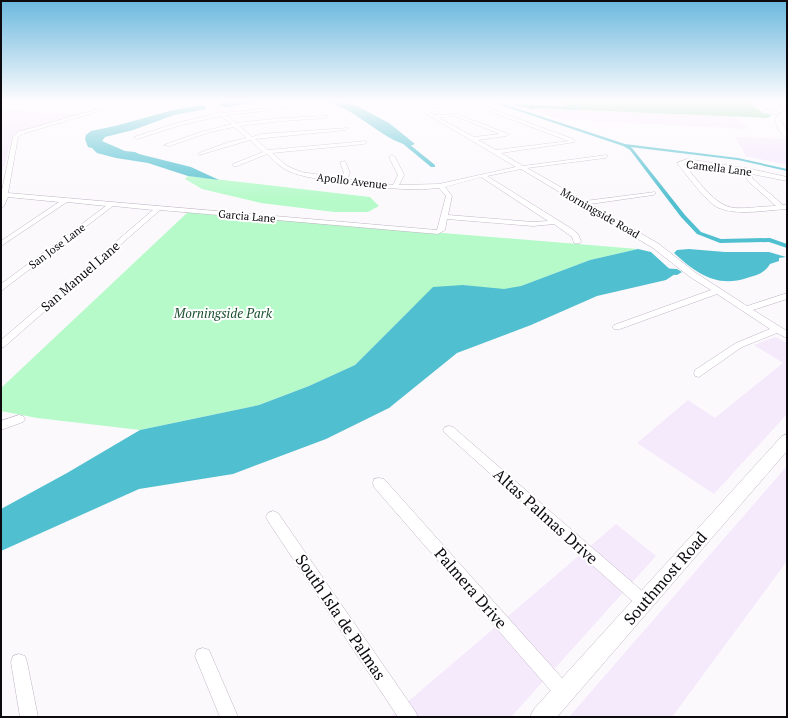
<svg xmlns="http://www.w3.org/2000/svg" width="788" height="718" font-family="'PT Serif',serif">
	<style>
		.built { fill: #f5e9fc }
		.green { fill: #b6fac9 }
		.forest { fill: #89d29f }
		.water { fill: #50bfcf }
		.lines { fill: none; stroke-linecap: round; stroke-linejoin: round }
		.canal { fill: #50bfcf; fill-rule: evenodd }
		.river { fill: #50bfcf; fill-rule: evenodd }
		.minor-casing { stroke: #c0b5c5; stroke-width: 1 }
		.major-casing { stroke: #c0b5c5; stroke-width: 1 }
		.minor { fill: #fff; fill-rule: evenodd }
		.major { fill: #fff; fill-rule: evenodd }
		.labels { text-anchor: middle; stroke-width: 4; stroke-linejoin: round; paint-order: stroke }
		.far-street-label { font-size: 11px; fill: #0d0a0f; stroke: #fff }
		.street-label { font-size: 13px; fill: #0d0a0f; stroke: #fff }
		.park-label { font-size: 13px; font-style: italic; fill: #1a4f2e; stroke: #fff }
		.near-street-label { font-size: 16px; fill: #0d0a0f; stroke: #fff }
	</style>
	<rect width="100%" height="100%" fill="#fcf9fd"/>
	<path class="built" d="M536 108 734 116 748 129 558 119 533 110Z
		M1 110 79 114 18 132 13 136 1 175Z
		M735 137 785 139 787 141V165L746 156Z
		M775 337 787 343V414L714 494 637 443 688 400 715 418 783 363 754 345Z
		M787 466V561L672 717H569Z
		M616 524 656 556 511 717H390Z"/>
	<path class="green" d="M188 176 370 197 379 206 368 212H334L261 203 202 189 185 179Z
		M188 212 638 249 590 260 521 286 504 290 463 285 415 305 355 365 309 386 259 405 140 430 37 418 1 411V388Z"/>
	<path class="forest" d="M562 101H747L762 113 772 115 768 118 536 108 533 110 514 104 565 106Z"/>
	<path class="water" d="M229 101H266L227 107 218 105 221 103Z
		M322 101H343L353 104 389 123 415 144 410 146C378 138 356 107 322 101Z
		M202 105 206 107V109L174 115 133 130 105 137 102 141 125 151 135 152 139 154 191 167 219 180 188 176 148 163 116 158 97 153 92 148 88 147 85 139 86 135 91 131 115 126 173 110Z
		M638 249 651 252 675 274 666 280 597 296 531 325 457 353 389 408 326 439 233 474 139 489 1 551V509L67 473 140 430 259 405 309 386 355 365 433 287 463 285 504 289 521 286 590 260Z
		M689 249 725 252H769L786 257 779 258V261L770 264C764 274 756 275 747 278 716 288 696 273 674 253L677 250Z"/>
	<g class="lines">
		<path class="canal" d="M489 101H494L625 144 738 158 787 169V171L738 160 630 147 632 148 685 215 701 232 721 239 770 238 787 244V248L769 242 720 243 697 234 681 217 630 150 623 146Z
			M573 101H576L578 110 515 106 517 105 575 108Z"/>
		<path class="river" d="M398 135 435 165V167H431L396 138 395 137Z
			M659 268 677 269 682 272 677 275 656 273 654 271Z"/>
		<g class="minor-casing">
			<path id="minor" d="M126 101H133L22 134 18 137 8 193 437 230 446 196 439 188C404 192 368 186 333 181 316 178 297 177 283 168 277 164 272 159 267 154L237 166H233V164L263 152 250 140 199 155V153L229 142 247 138 234 127 210 132 169 146 164 145 201 132 232 124 221 116 181 125 137 139 134 137 177 123 219 113 205 101H210L223 113 298 105 300 107 226 115 236 123 282 118 328 116 326 118 282 121 239 126 252 137 261 134 348 128 346 130 255 139 268 150 366 141 367 142 364 144 272 153 287 166 301 172 342 178 344 173 340 162 345 161 350 173 347 179 393 185 398 175 389 157 392 155 395 157 404 175 399 185 439 184 516 167 405 101H410L418 106 479 102 481 103 478 104 573 139 575 142 501 153 523 166 607 155V157L605 158 527 168 585 201 655 192V194L653 195 590 204 659 244 696 273 747 306 787 293V299L753 310 787 331V338L777 333 742 347 699 377 695 376 694 373 695 370 736 343 770 329 717 294 620 329H614L612 327 614 325 711 290 690 277 653 248 521 169 487 176 572 229 578 234 581 241 580 243H574L572 237 554 224 533 226 447 219 445 230 438 234 160 210 4 347 1 348V340L153 210 113 206 1 291V284L106 206 67 202 1 246V241L59 202 8 197 4 206 1 208V195L13 137 18 132ZM473 105 569 141 496 150 478 140 506 136 508 135V134L457 114 435 115 422 108ZM455 116 500 134 474 137 439 118ZM481 177 548 221 533 222 448 215 452 196 445 187Z
				M752 101H757L764 109 784 114 782 115 761 111Z
				M687 159 751 169 787 177V181L752 174 751 175 753 179 783 205H787V209C768 210 737 216 719 208 707 203 686 174 677 163ZM687 163 747 172 745 175 748 181 776 206C762 206 748 209 735 208 715 207 696 178 684 164Z
				M19 415 23 416 25 419 23 422 1 430V421Z
				M449 426 453 427 649 597 652 602 649 607 644 610 639 607 445 433 443 430 445 427Z
				M379 478 384 479 570 687 573 693 570 699 564 702 558 699 374 487 373 483 374 479Z
				M273 511 278 513 415 711 418 717H398L268 521 266 517 268 513Z
				M203 648 209 650 238 717H220L195 656 197 650Z
				M19 654 25 656 27 662 38 717H20L11 662 13 656Z"/>
		</g>
		<g class="major-casing">
			<path id="major" d="M772 101H780L787 104V108Z
				M787 109V114L781 120 787 132V138C780 135 777 127 775 120L778 115Z
				M787 434V451L557 717H530L534 709 782 436Z"/>
		</g>
		<use href="#minor" class="minor"/>
		<use href="#major" class="major"/>
	</g>
	<linearGradient id="sky" x2="0" y2="1"><stop stop-color="#6bb8de"/><stop offset="0.5" stop-color="#fefcfe"/><stop offset="1" stop-color="#fefcfe" stop-opacity="0"/></linearGradient>
	<rect width="788" height="202" fill="url(#sky)"/>
	<g class="labels">
		<g class="far-street-label">
			<text transform="translate(719 168) rotate(7)" y="4">Camella Lane</text>
			<text transform="translate(352 181) rotate(7)" y="4">Apollo Avenue</text>
			<text transform="translate(600 213) rotate(30)" y="4">Morningside Road</text>
			<text transform="translate(247 216) rotate(5)" y="4">Garcia Lane</text>
			<text transform="translate(57 246) rotate(-37)" y="4">San Jose Lane</text>
		</g>
		<g class="street-label">
			<text transform="translate(80 276) rotate(-41)" y="5">San Manuel Lane</text>
		</g>
		<g class="park-label">
			<text x="223" y="318">Morningside Park</text>
		</g>
		<g class="near-street-label">
			<text transform="translate(546 516) rotate(42)" y="6">Altas Palmas Drive</text>
			<text transform="translate(665 578) rotate(-49)" y="6">Southmost Road</text>
			<text transform="translate(471 588) rotate(49)" y="6">Palmera Drive</text>
			<text transform="translate(341 617) rotate(56)" y="6">South Isla de Palmas</text>
		</g>
	</g>
	<rect width="788" height="718" fill="none" stroke="#0d0a0f" stroke-width="4"/>
</svg>
